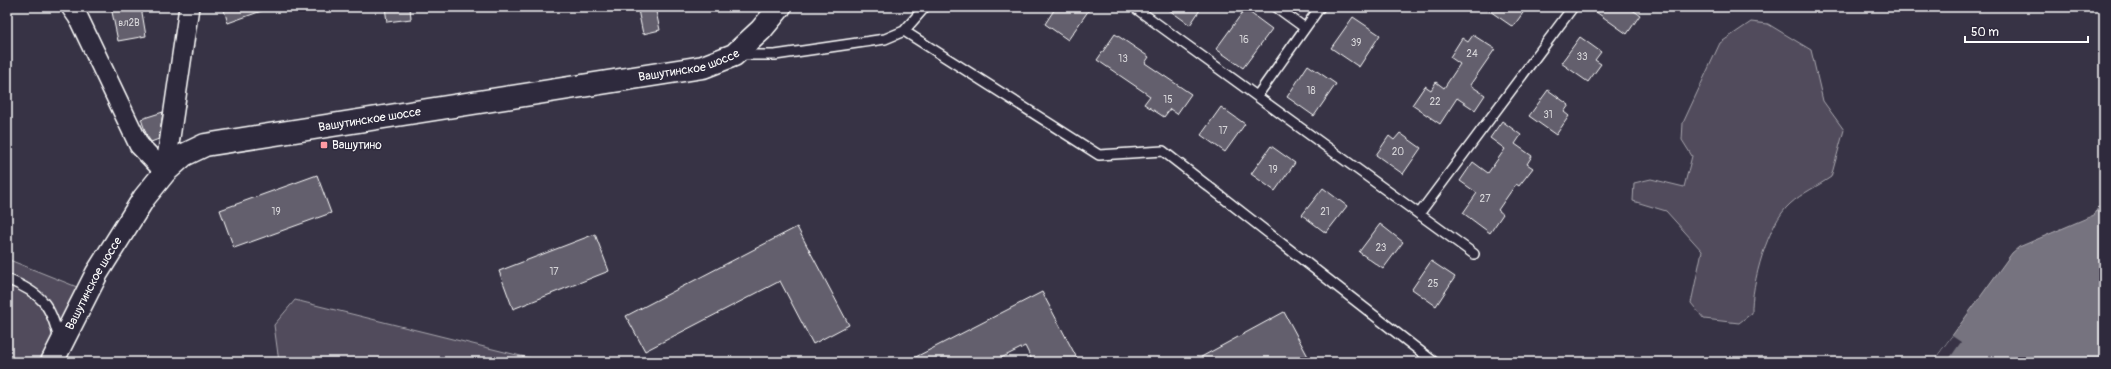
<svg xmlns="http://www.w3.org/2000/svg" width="2111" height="369" font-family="Pangolin,sans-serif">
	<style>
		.green { fill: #514c5c; stroke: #a8a6ae }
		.water { fill: #76737f; stroke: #adabb2 }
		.pier { fill: #373345 }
		.building { fill: #635f6d; stroke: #fff }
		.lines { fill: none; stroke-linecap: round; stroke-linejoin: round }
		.lane-casing { stroke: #fff; stroke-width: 12 }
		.street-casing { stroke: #fff; stroke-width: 22 }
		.secondary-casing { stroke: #fff; stroke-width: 25 }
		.lane { stroke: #2f2a3d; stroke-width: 9 }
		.street { stroke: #2f2a3d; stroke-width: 19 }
		.secondary { stroke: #2f2a3d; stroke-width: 22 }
		.poi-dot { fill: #ff9aa2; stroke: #2f2a3d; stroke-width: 1.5 }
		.labels { text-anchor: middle; stroke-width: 3; stroke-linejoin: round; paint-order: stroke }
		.number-label { font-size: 10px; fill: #d8d7da }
		.street-label { font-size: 12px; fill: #fff; stroke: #2f2a3d }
		.poi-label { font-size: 12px; fill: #fff; stroke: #2f2a3d; text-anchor: start }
	</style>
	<rect width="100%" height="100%" fill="#373345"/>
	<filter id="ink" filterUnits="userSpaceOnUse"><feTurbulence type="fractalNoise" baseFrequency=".025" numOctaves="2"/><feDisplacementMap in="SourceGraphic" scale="8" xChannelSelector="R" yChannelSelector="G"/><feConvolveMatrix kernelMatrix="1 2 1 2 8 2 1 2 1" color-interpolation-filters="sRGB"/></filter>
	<g filter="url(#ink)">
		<path class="green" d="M1751 22 1768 24 1811 50 1823 101 1844 130 1831 177C1818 186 1802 193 1790 204 1768 223 1751 284 1752 313L1739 323 1704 319 1691 303 1702 251 1666 211 1633 201 1634 183 1651 179 1684 187 1692 156 1682 140 1683 123 1720 43Z
			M7 259 82 289 49 362H7Z
			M295 300 545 362H279L274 325Z"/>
		<path class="water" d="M2104 201V362H1933L2012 253 2019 247 2094 215Z"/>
		<path class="pier" d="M1952 336 1961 342 1947 362H1933Z"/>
		<path class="building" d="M111 7H141L146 36 118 41Z
			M223 7H266L267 9 228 23Z
			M385 7H410L411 19 387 22Z
			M649 7H655L660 30 643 34 638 10Z
			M1056 7H1091L1068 40 1045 24Z
			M1165 7H1202L1190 25Z
			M1484 7H1527L1513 27Z
			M1589 7H1628L1640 15 1627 34Z
			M1245 9 1272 29 1243 68 1216 49Z
			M1353 17 1380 35 1359 67 1331 48Z
			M1115 34 1149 57 1145 63 1191 94 1177 114 1170 109 1164 117 1144 104 1150 96 1097 60Z
			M1473 35 1495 49 1470 85 1485 95 1475 110 1457 98 1440 124 1412 105 1425 86 1431 90 1436 82 1444 88 1460 64 1450 57 1462 38 1468 42Z
			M1580 37 1601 52 1595 60 1601 64 1588 82 1561 63Z
			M1308 65 1336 84 1314 116 1287 97Z
			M1548 90 1569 105 1564 112 1569 116 1556 135 1529 116Z
			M1221 107 1245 124 1225 152 1201 135Z
			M163 112 159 139 151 142 147 136 141 119Z
			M1502 121 1521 135 1515 144 1532 156 1527 164 1533 168 1519 186 1516 184 1498 210 1503 214 1490 233 1463 213 1477 193 1460 181 1473 162 1488 173 1505 149 1490 138Z
			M1400 133 1421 148 1403 174 1376 155 1389 136 1394 140Z
			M1271 146 1295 163 1275 191 1251 174Z
			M317 175 331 213 234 248 220 210Z
			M1323 188 1347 206 1326 233 1302 215Z
			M1380 224 1403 242 1383 269 1359 252Z
			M797 227 849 325 813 344 780 281 645 351 626 316Z
			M595 234 609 271 513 309 499 271Z
			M1431 261 1455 277 1436 306 1412 289Z
			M1042 292 1079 362H1033L1025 346 993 362H906Z
			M1284 312 1311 362H1192Z"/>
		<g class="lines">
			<g class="lane-casing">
				<path id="lane" d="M1134 7 1474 254
					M1276 7 1305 28
					M904 31 1099 155 1163 151 1434 362
					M739 55H775L885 39 904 31 925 7
					M1257 96 1320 7
					M1419 214 1573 7
					M7 279C41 293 51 304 59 340"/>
			</g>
			<g class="street-casing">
				<path id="street" d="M71 7 78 17 139 145 165 172 189 7"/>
			</g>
			<g class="secondary-casing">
				<g id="secondary">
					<path id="s1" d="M52 362 97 273 144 198 165 172 184 155 205 145 703 67 734 55 761 30 780 7"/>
				</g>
			</g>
			<use href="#lane" class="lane"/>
			<use href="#street" class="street"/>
			<use href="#secondary" class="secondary"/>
		</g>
	</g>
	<rect class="poi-dot" x="320" y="141" width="8" height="8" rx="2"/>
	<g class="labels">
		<g class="number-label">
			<text x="129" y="26">вл2В</text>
			<text x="1244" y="43">16</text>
			<text x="1356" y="46">39</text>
			<text x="1472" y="57">24</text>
			<text x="1582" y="60">33</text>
			<text x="1123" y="62">13</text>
			<text x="1311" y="94">18</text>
			<text x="1168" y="103">15</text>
			<text x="1435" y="105">22</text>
			<text x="1548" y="118">31</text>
			<text x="1223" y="134">17</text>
			<text x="1398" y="155">20</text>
			<text x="1273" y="173">19</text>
			<text x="1485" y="202">27</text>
			<text x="276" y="215">19</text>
			<text x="1325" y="215">21</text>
			<text x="1381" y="251">23</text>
			<text x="554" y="275">17</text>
			<text x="1433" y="287">25</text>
		</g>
		<g class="street-label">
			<text dy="4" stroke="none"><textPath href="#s1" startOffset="761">Вашутинское шоссе</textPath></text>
			<text dy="4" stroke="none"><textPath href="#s1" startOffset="437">Вашутинское шоссе</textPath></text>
			<text dy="4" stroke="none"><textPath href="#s1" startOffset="89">Вашутинское шоссе</textPath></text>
		</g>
		<g class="poi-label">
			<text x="332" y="149">Вашутино</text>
		</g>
	</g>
	<rect width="2111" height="369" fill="none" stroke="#2f2a3d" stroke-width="24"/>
	<rect x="12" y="12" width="2087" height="345" fill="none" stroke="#fff" stroke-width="1.5" filter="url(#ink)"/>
	<path d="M1965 36v6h123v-6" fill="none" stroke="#ffffff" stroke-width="2"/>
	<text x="1971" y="36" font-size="12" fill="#ffffff" stroke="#2f2a3d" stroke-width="3" paint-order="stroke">50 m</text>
</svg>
